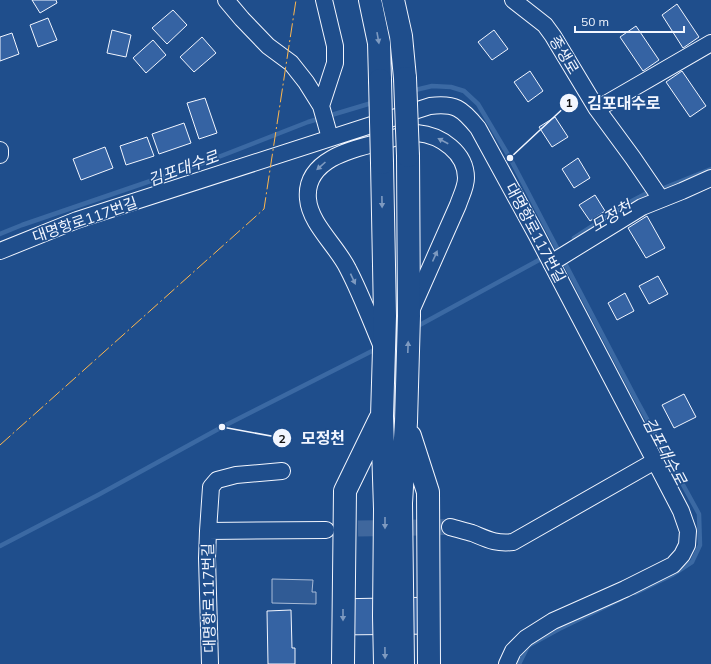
<svg xmlns="http://www.w3.org/2000/svg" width="711" height="664" font-family="Mulish,'Noto Sans KR',sans-serif">
	<style>
		.parking { fill: #305b95; stroke: #a8bbd7 }
		.lines { fill: none; stroke-linecap: round; stroke-linejoin: round }
		.stream { stroke: #3b69a3; stroke-width: 4.5 }
		.building { fill: #3563a3; stroke: #f2f6ff }
		.minor-tunnel { stroke: #3f679d; stroke-width: 16; stroke-dasharray: 16 8; stroke-linecap: butt }
		.minor-casing { stroke: #f2f6ff; stroke-width: 18 }
		.highway-casing { stroke: #f2f6ff; stroke-width: 24 }
		.minor { stroke: #1f4e8c; stroke-width: 16 }
		.highway { stroke: #1f4e8c; stroke-width: 22 }
		.highway-bridge-casing { stroke: #f2f6ff; stroke-width: 24; stroke-linecap: butt }
		.highway-bridge { stroke: #1f4e8c; stroke-width: 22 }
		.power { stroke: #ffb74d; stroke-width: 1; stroke-dasharray: 14 3 2 3; stroke-linecap: butt }
		.oneway { fill: #7e9ac0 }
		.labels { text-anchor: middle; stroke-width: 3; stroke-linejoin: round; paint-order: stroke }
		.street-label { font-size: 15px; fill: #f2f6ff; stroke: #1f4e8c }
		.water-label { font-size: 16px; font-style: italic; fill: #f2f6ff; stroke: #1f4e8c }
		.leader { fill: none; stroke: #f2f6ff; stroke-width: 1.5 }
		.callout-dot { fill: #f2f6ff; stroke: #1f4e8c; stroke-width: 1.5 }
		.mark-label { font-size: 12px; text-anchor: middle; font-weight: bold; fill: #111 }
		.callout-label { font-size: 16px; text-anchor: middle; font-weight: bold; fill: #f2f6ff; stroke: #1f4e8c; stroke-width: 3; stroke-linejoin: round; paint-order: stroke }
	</style>
	<rect width="100%" height="100%" fill="#1f4e8c"/>
	<path class="parking" d="M272 579 313 580 312 592H316V604L272 603Z"/>
	<g class="lines">
		<path class="stream" d="M411 91 432 86 451 87 464 91 478 104 510 158 636 399 699 514 700 545 692 562 672 575 635 593
			M664 188 711 169
			M0 234 22 225 203 163 308 122 375 102
			M574 238 628 203 647 193
			M416 327 539 260
			M0 546 98 495 222 427 378 348
			M519 664 528 646 559 629 621 599"/>
	</g>
	<path class="building" d="M32 0H56L57 3 40 13Z
		M677 4 699 37 683 48 662 15Z
		M173 10 187 25 167 44 152 28Z
		M48 18 57 40 38 47 30 25Z
		M636 26 659 60 643 71 620 37Z
		M112 30 131 35 126 57 107 53Z
		M494 30 508 49 492 60 478 42Z
		M12 33 19 54 0 61V37Z
		M202 37 216 53 194 72 180 57Z
		M153 40 166 55 146 73 133 58Z
		M530 71 543 91 528 102 514 82Z
		M682 71 706 106 690 117 666 82Z
		M205 98 217 133 199 139 187 103Z
		M555 117 568 137 552 147 539 127Z
		M184 123 191 143 159 154 152 134Z
		M147 137 154 156 126 165 120 146Z
		M105 147 113 168 81 180 73 159Z
		M578 158 590 178 574 188 562 169Z
		M595 195 605 211 590 221 579 205Z
		M647 216 665 248 646 258 628 228Z
		M658 276 668 294 649 304 639 286Z
		M625 293 634 311 617 320 608 303Z
		M684 394 696 417 674 428 662 405Z
		M438 597 439 634 334 635 333 599Z
		M291 610 292 648H295V664H268L267 611Z"/>
	<g class="lines">
		<path class="minor-tunnel" d="M334 529 450 527"/>
		<g class="minor-casing">
			<path id="minor" d="M226 0 242 19 268 46 291 63 306 82 321 106
				M324 0 335 46V63L321 106 330 138
				M513 0 545 25 553 36 597 109 633 158 661 199
				M597 109 711 43
				M0 150V155
				M0 251 77 220 430 106C455 103 462 108 478 128L536 234 655 461 513 542C495 544 487 539 472 533 465 531 457 529 450 527
				M551 263 642 207 682 191 711 178
				M382 347C371 321 361 294 348 269 337 246 310 224 308 199 304 158 356 148 385 141 394 138 409 132 417 133 441 135 466 153 466 178 466 187 461 196 458 205L411 311
				M208 531 211 487 217 480 236 475 282 471
				M210 664 207 558 208 531 326 530
				M507 664 513 651 526 638 553 621 625 589 673 565 682 555 687 545 688 531 681 511 655 461"/>
		</g>
		<g class="highway-casing">
			<path id="highway" d="M370 0 379 43 380 80
				M393 0 401 36 405 78
				M382 163 385 316 382 416 385 509 384 616 385 664
				M410 436 428 492 429 664
				M343 664 345 491 380 419
				M403 664 401 503 406 422 409 316 408 156"/>
		</g>
		<use href="#minor" class="minor"/>
		<use href="#highway" class="highway"/>
		<g class="highway-bridge-casing">
			<path id="highway-bridge" d="M405 78 408 156
				M380 80 382 163"/>
		</g>
		<use href="#highway-bridge" class="highway-bridge"/>
		<path class="power" d="M0 445 264 209 296 0"/>
	</g>
	<defs><path id="oneway-solid" d="M-6-.8H1V-3.2L6.5 0L1 3.2V.8H-6Z"/></defs>
	<g class="oneway">
		<use href="#oneway-solid" transform="translate(378 38) rotate(80)"/>
		<use href="#oneway-solid" transform="translate(443 141) rotate(-152)"/>
		<use href="#oneway-solid" transform="translate(321 166) rotate(138)"/>
		<use href="#oneway-solid" transform="translate(382 202) rotate(89)"/>
		<use href="#oneway-solid" transform="translate(435 256) rotate(-66)"/>
		<use href="#oneway-solid" transform="translate(353 279) rotate(65)"/>
		<use href="#oneway-solid" transform="translate(408 347) rotate(-88)"/>
		<use href="#oneway-solid" transform="translate(385 523) rotate(90)"/>
		<use href="#oneway-solid" transform="translate(343 615) rotate(90)"/>
		<use href="#oneway-solid" transform="translate(385 653) rotate(89)"/>
	</g>
	<g class="labels">
		<g class="street-label">
			<text transform="translate(564 55) rotate(59)" y="5">종생로</text>
			<text transform="translate(85 220) rotate(-19)" y="5">대명항로117번길</text>
			<text transform="translate(535 233) rotate(62)" y="5">대명항로117번길</text>
			<text transform="translate(209 598) rotate(-91)" y="5">대명항로117번길</text>
		</g>
		<g class="water-label">
			<text transform="translate(183 168) rotate(-20)" y="6">김포대수로</text>
			<text transform="translate(611 216) rotate(-31)" y="6">모정천</text>
			<text transform="translate(665 451) rotate(62)" y="6">김포대수로</text>
		</g>
	</g>
	<path class="leader" d="M510 158L569 103M222 427L282 438"/>
	<g class="callout-dot">
		<circle cx="510" cy="158" r="4"/>
		<circle cx="222" cy="427" r="4"/>
		<circle cx="569" cy="103" r="10"/>
		<circle cx="282" cy="438" r="10"/>
	</g>
	<g class="mark-label">
		<text x="569" y="107">1</text>
		<text x="282" y="443">2</text>
	</g>
	<g class="callout-label">
		<text x="624" y="109">김포대수로</text>
		<text x="323" y="444">모정천</text>
	</g>
	<path d="M575 26v6h109v-6" fill="none" stroke="#f2f6ff" stroke-width="2"/>
	<text x="581" y="26" font-size="12" fill="#f2f6ff" stroke="#1f4e8c" stroke-width="3" paint-order="stroke">50 m</text>
</svg>
